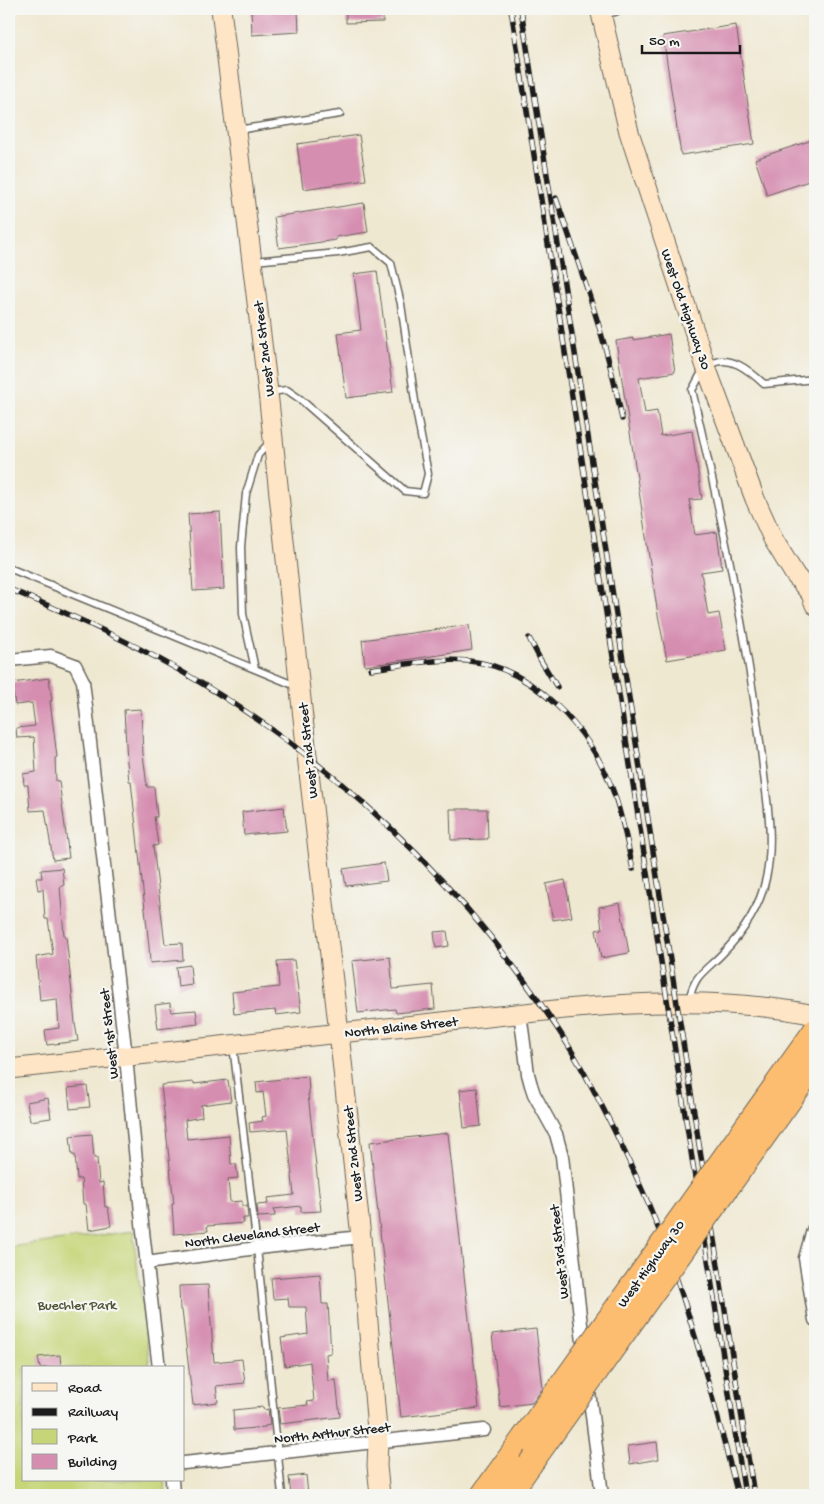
<svg xmlns="http://www.w3.org/2000/svg" width="824" height="1504" font-family="'Gochi Hand',sans-serif">
	<style>
		.green { fill: #c5d577; stroke: #70784a }
		.building { fill: #d58db0 }
		.lines { fill: none; stroke-linecap: round; stroke-linejoin: round }
		.lane-casing { stroke: #66635b; stroke-width: 9 }
		.street-casing { stroke: #66635b; stroke-width: 15 }
		.secondary-casing { stroke: #66635b; stroke-width: 21 }
		.highway-casing { stroke: #66635b; stroke-width: 26 }
		.lane { stroke: #fff; stroke-width: 6 }
		.street { stroke: #fff; stroke-width: 12 }
		.secondary { stroke: #fee5c5; stroke-width: 19 }
		.highway { stroke: #fcbd6f; stroke-width: 24 }
		.rail-casing { stroke: #1c1c1c; stroke-width: 5.5 }
		.rail { stroke: #f6f6f2; stroke-width: 4; stroke-dasharray: 11; stroke-linecap: butt }
		.highway-bridge-casing { stroke: #66635b; stroke-width: 26; stroke-linecap: butt }
		.highway-bridge { stroke: #fcbd6f; stroke-width: 24 }
		.labels { text-anchor: middle; stroke-width: 4.5; stroke-linejoin: round; paint-order: stroke }
		.street-label { font-size: 14px; fill: #1c1c1c; stroke: #f6f6f2 }
		.park-label { font-size: 14px; fill: #4f5437; stroke: #f6f6f2 }
	</style>
	<rect width="100%" height="100%" fill="#f6f6f2"/>
	<filter id="ink" filterUnits="userSpaceOnUse"><feTurbulence type="fractalNoise" baseFrequency=".02" numOctaves="2"/><feDisplacementMap in="SourceGraphic" scale="10" xChannelSelector="R" yChannelSelector="G"/><feConvolveMatrix kernelMatrix="1 2 1 2 8 2 1 2 1" color-interpolation-filters="sRGB"/></filter>
	<filter id="wash" filterUnits="userSpaceOnUse"><feTurbulence type="fractalNoise" baseFrequency=".0096" numOctaves="4" result="noise"/><feDisplacementMap in="SourceGraphic" scale="20" xChannelSelector="R" yChannelSelector="G"/><feGaussianBlur stdDeviation="1.12" result="paint"/><feColorMatrix in="noise" values="0 0 0 0 0 0 0 0 0 0 0 0 0 0 0 0 0 1.4 0 .05"/><feComposite in="paint" operator="in"/></filter>
	<g filter="url(#wash)">
		<rect width="100%" height="100%" fill="#efe8d1"/>
		<path class="green" d="M133 1231 150 1368H24V1480H164L166 1495H9V1247Z"/>
		<g id="blocks">
			<path class="building" d="M251 9 298 10 299 32 252 35Z
				M346 9H383V22L346 23Z
				M736 25 754 144 681 155 663 36Z
				M359 135 366 180 303 189 297 144Z
				M815 139V179L767 195 755 159Z
				M364 203 368 232 336 237V240L279 248 274 217Z
				M377 271 393 392 346 398 338 333 361 330 354 274Z
				M669 334 675 372 639 378 645 413 657 411 661 436 692 431 702 499 689 500 695 535 717 532 722 569 701 572 708 615 719 613 726 650 667 660 658 615 616 341 633 338V340Z
				M220 512 224 589 193 591 188 514Z
				M469 625 472 650 365 666 362 640Z
				M49 678 52 701H50L57 757 55 758 56 781H59L69 858 53 860 45 810 30 811 28 785H24L23 774 36 772 34 737 17 738 16 728 35 726 32 703 15 705 12 683Z
				M141 709 143 754 147 787H154L157 817H154L158 845 153 846 165 944 182 943 183 960 150 963 149 946 131 781H129L127 762 124 710Z
				M284 807 287 831 244 835 242 812Z
				M450 809H487L488 839 451 840Z
				M384 863 387 881 346 886 343 869Z
				M62 868 64 885 60 886 64 936H66L68 954 75 1023 78 1041 47 1045 45 1030 59 1028 57 999 40 1001 36 957 53 954 48 919H45L43 889 38 890 36 878H42L41 870Z
				M565 880 572 917 553 920 546 884Z
				M620 903 629 953 601 958 596 930 602 929 599 907Z
				M447 931 449 946 436 948 434 932Z
				M390 957 393 989 433 985 435 1009 396 1013 395 1009 358 1013 352 961Z
				M294 960 301 1012 276 1015 275 1010 234 1014 232 992 279 987 277 961Z
				M190 965 192 985 178 987 176 967Z
				M170 1003 171 1012 196 1010 198 1024 158 1029 155 1005Z
				M308 1076 309 1094H308L321 1211 301 1212V1206L274 1209 275 1216 258 1217 257 1205 268 1204 267 1198 294 1195 287 1129 250 1132 249 1123 263 1121 262 1117 266 1116 263 1092 257 1093 256 1082Z
				M228 1080 231 1101 201 1105 202 1117 185 1120 187 1139 229 1135 231 1164H236L238 1178 228 1179 230 1202 242 1201V1206H247L248 1218H243L244 1223 207 1226 208 1231 174 1234 172 1204H174L161 1085 194 1082V1084Z
				M87 1086 90 1107 70 1109 68 1088Z
				M477 1088 481 1126 464 1128 460 1090Z
				M48 1098 51 1118 30 1121 27 1102Z
				M448 1133 479 1408 401 1417 370 1142Z
				M92 1134 94 1158H97L99 1183 103 1182 105 1207H108L111 1226 89 1230 86 1204H83L81 1179H77L75 1155H72L70 1136Z
				M320 1274 322 1304H328L331 1353 326 1354 328 1381 336 1380 340 1417 280 1424 278 1408 308 1405 307 1402 314 1401 310 1362 285 1366 281 1338 308 1334 306 1307H289L288 1298 273 1299 271 1278Z
				M208 1285 214 1362 242 1359 245 1383 216 1386 218 1402 193 1405 182 1310H180L179 1286Z
				M536 1329 543 1388 532 1403 500 1407 492 1334Z
				M60 1355 61 1368H40L38 1357Z
				M263 1407 264 1410 268 1409 270 1425 265 1426V1427L234 1430 233 1410Z
				M657 1442 659 1459 630 1464 628 1446Z
				M306 1475 308 1495H291L289 1477Z"/>
		</g>
	</g>
	<g filter="url(#ink)">
		<use href="#blocks" fill-opacity="0" stroke="#66635b" stroke-width="1"/>
		<g class="lines">
			<g class="lane-casing">
				<path id="lane" d="M237 130 340 114
					M254 261 338 253 372 247 391 263 401 304 417 415 428 474 423 493 405 491 300 399 287 390 269 392
					M9 568 296 686
					M255 669 243 614 241 547 246 494 258 455 269 443
					M689 1000C695 974 703 973 721 955 742 934 760 907 766 878 775 838 766 798 762 758 747 634 720 511 692 390 697 383 701 370 708 366 728 352 749 370 764 384L815 379
					M233 1045 257 1248 282 1495"/>
			</g>
			<g class="street-casing">
				<path id="street" d="M601 12 615 9
					M9 660 51 656 75 665 83 681 126 1057 142 1223 159 1368
					M520 1013 528 1074 531 1085 534 1094 556 1134 562 1156 584 1351
					M815 1229 813 1230 805 1258 815 1320
					M146 1263 257 1248 361 1237
					M588 1384 602 1495
					M184 1463 484 1430
					M172 1480 173 1495"/>
			</g>
			<g class="secondary-casing">
				<path id="secondary" d="M221 9 268 392 307 755 339 1033 361 1237 378 1442 377 1466 380 1495
					M600 9 629 132 706 367 755 499 773 539 795 575 811 594 815 605
					M9 1069C153 1054 298 1037 442 1022 566 1009 692 990 815 1015"/>
			</g>
			<g class="highway-casing">
				<path id="highway" d="M483 1495 524 1438
					M508 1495 530 1464"/>
			</g>
			<use href="#lane" class="lane"/>
			<use href="#street" class="street"/>
			<use href="#secondary" class="secondary"/>
			<use href="#highway" class="highway"/>
			<g class="rail-casing">
				<path id="rail" d="M511 9 745 1495
					M521 9 754 1495
					M556 198C581 271 608 343 622 419
					M9 589C75 616 140 646 201 683 327 759 436 861 523 979 541 1004 559 1029 574 1055 602 1103 626 1153 648 1203 688 1298 712 1396 738 1495
					M529 638 540 659 557 687
					M371 669C403 665 436 658 469 661 533 667 591 731 612 788 622 814 627 842 633 869"/>
			</g>
			<use href="#rail" class="rail"/>
			<g class="highway-bridge-casing">
				<path id="highway-bridge" d="M524 1438 815 1031
					M530 1464 815 1064"/>
			</g>
			<use href="#highway-bridge" class="highway-bridge"/>
		</g>
	</g>
	<g class="labels">
		<g class="street-label">
			<text transform="translate(687 309) rotate(71)" y="5">West Old Highway 30</text>
			<text transform="translate(263 349) rotate(-97)" y="5">West 2nd Street</text>
			<text transform="translate(307 751) rotate(-96)" y="5">West 2nd Street</text>
			<text transform="translate(401 1026) rotate(-6)" y="5">North Blaine Street</text>
			<text transform="translate(108 1034) rotate(-96)" y="5">West 1st Street</text>
			<text transform="translate(352 1154) rotate(-96)" y="5">West 2nd Street</text>
			<text transform="translate(252 1234) rotate(-7)" y="5">North Cleveland Street</text>
			<text transform="translate(558 1252) rotate(-96)" y="5">West 3rd Street</text>
			<text transform="translate(650 1263) rotate(-54)" y="5">West Highway 30</text>
			<text transform="translate(332 1432) rotate(-6)" y="5">North Arthur Street</text>
		</g>
		<g class="park-label">
			<text x="77" y="1309">Buechler Park</text>
		</g>
	</g>
	<rect width="824" height="1504" fill="none" stroke="#f6f6f2" stroke-width="30"/>
	<rect x="22" y="1366" width="162" height="115" fill="#f6f6f2" stroke="#9f9f9c"/>
	<rect x="32" y="1383" width="25" height="8" fill="#fee5c5" stroke="#9f9f9c"/>
	<text x="68" y="1392" font-size="15" fill="#1c1c1c">Road</text>
	<rect x="32" y="1408" width="25" height="8" fill="#1c1c1c" stroke="#9f9f9c"/>
	<text x="68" y="1416" font-size="15" fill="#1c1c1c">Railway</text>
	<rect x="32" y="1429" width="25" height="15" fill="#c5d577" stroke="#9f9f9c"/>
	<text x="68" y="1442" font-size="15" fill="#1c1c1c">Park</text>
	<rect x="32" y="1454" width="25" height="15" fill="#d58db0" stroke="#9f9f9c"/>
	<text x="68" y="1466" font-size="15" fill="#1c1c1c">Building</text>
	<path d="M642 45v8h98v-8" fill="none" stroke="#1c1c1c" stroke-width="2.5"/>
	<text x="649" y="45" font-size="15" fill="#1c1c1c" stroke="#f6f6f2" stroke-width="4" paint-order="stroke">50 m</text>
</svg>
